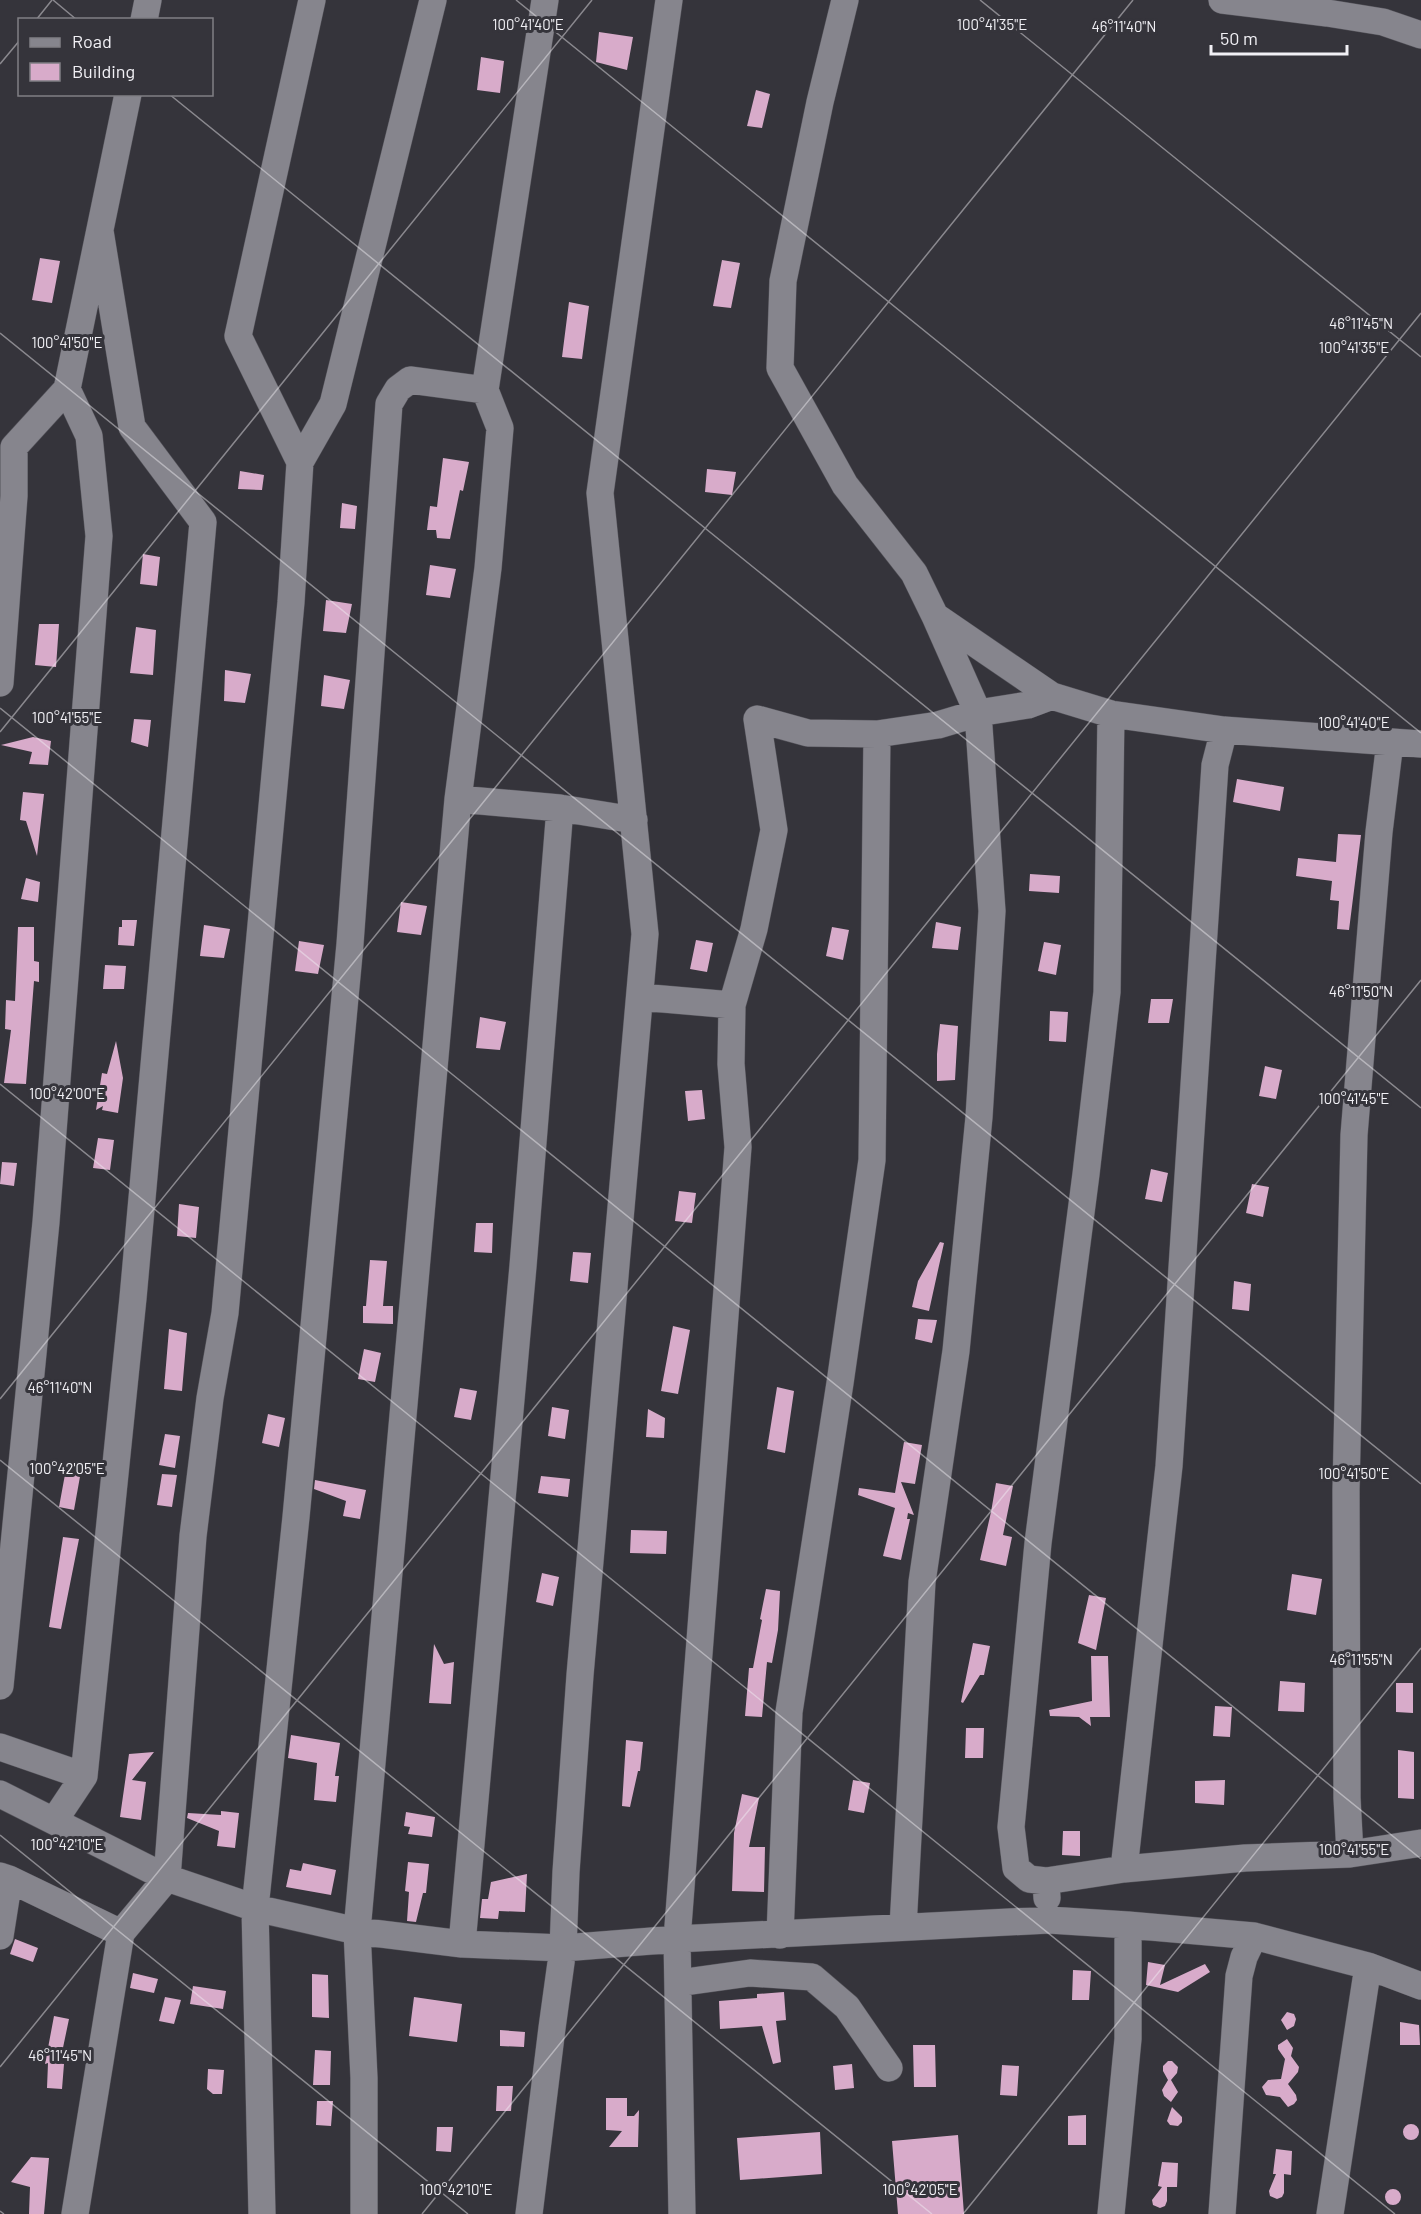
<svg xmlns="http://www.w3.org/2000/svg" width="1421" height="2214" font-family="Barlow,sans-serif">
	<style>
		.building { fill: #d8abca }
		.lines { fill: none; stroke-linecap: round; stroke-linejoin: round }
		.minor-casing { stroke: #535259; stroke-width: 28 }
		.minor { stroke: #86858d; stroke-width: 27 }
		.ticks { fill: none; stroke: #f1f0f5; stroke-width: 1.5; stroke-opacity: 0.45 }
		.ticks-label { font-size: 15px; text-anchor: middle; fill: #f1f0f5; stroke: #35343b; stroke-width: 6; stroke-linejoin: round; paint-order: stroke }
	</style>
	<rect width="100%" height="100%" fill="#35343b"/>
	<path class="building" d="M599 32 633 37 627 70 596 62Z
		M481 57 504 61 500 93 477 90Z
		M756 90 770 94 762 128 747 126Z
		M40 258 60 261 52 303 32 300Z
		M722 260 740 263 731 308 713 306Z
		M569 302 589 306 582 359 562 357Z
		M443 458 469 462 463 491 460 490 450 539 437 538 436 530H427L430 506 437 507Z
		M707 469 736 472 732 495 705 492Z
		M240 471 264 475 262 490 238 489Z
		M342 503 357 506 355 529 340 528Z
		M143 554 160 557 157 586 140 584Z
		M430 565 456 569 450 598 426 595Z
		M326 600 352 604 346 633 323 631Z
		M39 624H59L56 667 35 665Z
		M136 627 156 630 153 675 130 673Z
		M225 670 251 674 245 703 224 701Z
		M324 675 350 680 344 709 321 706Z
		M134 719 151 720 148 747 131 742Z
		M33 737 51 741 48 765 29 764 32 752 1 745Z
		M1237 779 1284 787 1280 811 1233 802Z
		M23 792 44 794 37 856 26 821 20 820Z
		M1338 834 1361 835 1349 930 1337 929 1339 901 1330 900 1332 881 1296 876 1298 858 1336 862Z
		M1030 874 1060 876 1059 893 1029 891Z
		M26 878 40 882 38 902 21 899Z
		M401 902 427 906 421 935 397 932Z
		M122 920H137L134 946 118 945 119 927H122Z
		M936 922 961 927 958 950 932 948Z
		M204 925 230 929 224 958 200 956Z
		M18 927H34V961L39 962V982L34 981 26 1084 4 1083 11 1030 5 1029 6 1000 15 1001Z
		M832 927 849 930 843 960 826 956Z
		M696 940 713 943 707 972 690 969Z
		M299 941 324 945 318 974 295 971Z
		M1044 942 1061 945 1056 975 1038 971Z
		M105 965 126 966 124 989H103Z
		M1151 999H1173L1169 1023H1148Z
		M1050 1011 1068 1012 1066 1042 1049 1041Z
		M480 1017 506 1022 500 1050 476 1048Z
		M940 1024 958 1026 955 1080 937 1081V1054Z
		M116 1041 123 1078 118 1113 102 1110 103 1106 96 1110 102 1073 107 1074Z
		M1265 1066 1282 1070 1276 1099 1259 1096Z
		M702 1090 705 1119 688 1121 685 1091Z
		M98 1138 114 1140 110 1170 93 1168Z
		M2 1162 17 1163 14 1186 0 1184Z
		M1151 1169 1168 1173 1162 1202 1145 1199Z
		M1252 1184 1269 1187 1263 1217 1246 1213Z
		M679 1191 696 1193 692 1223 675 1221Z
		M179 1204 199 1207 196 1238 177 1236Z
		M476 1223H493L492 1253 474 1252Z
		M940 1242 944 1243 929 1311 912 1307 918 1281Z
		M573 1252 591 1253 588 1283 570 1281Z
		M370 1260 387 1261 383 1306H393V1324L363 1323V1306H366Z
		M1234 1281 1251 1284 1249 1311 1232 1309Z
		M918 1319 937 1320 932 1343 915 1339Z
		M673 1326 690 1330 678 1394 661 1391Z
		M169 1329 187 1333 182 1391 164 1389Z
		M364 1349 381 1353 375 1382 358 1379Z
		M777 1387 794 1391 785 1453 767 1449Z
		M460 1388 477 1391 471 1420 454 1417Z
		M552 1407 569 1410 565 1439 548 1436Z
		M648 1409 665 1418 664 1438 646 1437Z
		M268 1414 285 1418 279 1447 262 1443Z
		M165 1434 180 1436 175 1468 159 1465Z
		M904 1442 922 1445 915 1484 901 1482 914 1515 908 1513 907 1519H910L901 1560 883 1556 895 1508 858 1495 859 1488 895 1493Z
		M66 1469 81 1471 74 1510 59 1507Z
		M162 1474 177 1475 172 1507 157 1505Z
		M541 1476 570 1479 568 1497 538 1493Z
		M315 1480 366 1490 360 1519 343 1516 346 1501 314 1489Z
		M996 1483 1013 1486 1003 1535 1012 1537 1006 1566 980 1560 991 1512Z
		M631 1530 667 1531 666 1554 630 1553Z
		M63 1537 79 1539 61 1629 49 1627Z
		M542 1573 559 1577 553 1606 536 1602Z
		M1292 1574 1322 1579 1316 1615 1287 1610Z
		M766 1589 780 1591 778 1630 772 1663 767 1662 762 1717 745 1716 749 1668H753L762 1620 760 1619Z
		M1089 1595 1106 1598 1096 1650 1078 1643Z
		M973 1643 990 1646 984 1675H980L963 1703 961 1702Z
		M434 1644 444 1664 454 1662 451 1704 429 1703Z
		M1091 1656H1108L1110 1717H1090L1091 1726 1079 1717 1050 1716 1049 1710 1092 1701Z
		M1280 1681 1305 1683 1304 1712 1278 1711Z
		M1396 1683H1413V1713L1396 1712Z
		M1215 1706 1232 1707 1230 1737 1213 1736Z
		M966 1728H984L983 1758H965Z
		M291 1735 340 1743 335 1776H339L336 1802 314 1800 317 1763 288 1758Z
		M626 1740 643 1742 640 1771H638L630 1807 622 1806Z
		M1398 1750 1414 1752V1799L1398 1798Z
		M154 1752 132 1780 146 1782 141 1820 120 1817 129 1754Z
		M853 1780 870 1783 864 1813 848 1810Z
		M1225 1780 1224 1805 1195 1803V1781Z
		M742 1794 759 1798 749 1847H765L764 1892 732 1891 734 1833Z
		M221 1811 239 1813 235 1848 217 1846 219 1831 187 1818 188 1813 221 1815Z
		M406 1812 435 1817 432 1837 408 1834 410 1827 404 1826Z
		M1063 1831H1080V1856L1062 1855Z
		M408 1862 429 1864 426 1893H423L416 1922 407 1921 409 1892 405 1891Z
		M303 1863 336 1870 331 1895 286 1887 290 1869 301 1871Z
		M527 1874 525 1912 499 1911 498 1919 480 1918 482 1899H488L491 1882Z
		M15 1939 38 1948 33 1962 10 1954Z
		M1148 1962 1165 1965 1160 1985 1205 1964 1210 1972 1178 1992 1146 1985Z
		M1073 1970 1091 1971 1089 2000H1072Z
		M133 1973 158 1979 154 1993 130 1988Z
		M312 1974 328 1975 329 2018 312 2017Z
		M193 1986 226 1991 223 2009 190 2004Z
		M784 1992 786 2020 776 2021 781 2062 773 2064 762 2026 720 2029 719 2001 757 1998V1994Z
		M165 1997 181 2000 174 2024 159 2021Z
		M414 1997 462 2004 457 2042 409 2036Z
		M1287 2012 1294 2014 1296 2019 1294 2026 1287 2030 1281 2020Z
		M54 2016 69 2019 60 2062 49 2063 64 2064 62 2089 47 2088 48 2063 45 2064Z
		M1400 2022 1419 2025 1420 2045H1400Z
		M500 2030 525 2032 524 2047 500 2046Z
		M1287 2039 1293 2048 1291 2056 1299 2067 1298 2072 1288 2084 1296 2095 1297 2100 1294 2104 1288 2107 1280 2097 1266 2095 1262 2087 1268 2080 1281 2079 1285 2059 1278 2049V2045Z
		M913 2045H935L936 2087H914Z
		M315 2050 331 2051 330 2085H313Z
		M1168 2061H1172L1178 2067 1177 2073 1171 2080 1178 2092 1171 2102 1164 2096 1162 2090 1168 2080 1163 2071V2066Z
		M852 2064 854 2088 835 2090 833 2066Z
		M1002 2065 1019 2066 1017 2096 1000 2095Z
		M208 2069 224 2070 222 2094H213L207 2089Z
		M497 2086H513L511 2111H496Z
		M606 2098H627V2116H634L639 2110 638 2147H609L622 2131 606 2130Z
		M317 2101H333L331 2126 316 2125Z
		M1172 2107 1182 2117V2122L1178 2126 1170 2125 1167 2121Z
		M1086 2115V2145H1068V2116Z
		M1403 2132a8 8 0 1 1 16 0a8 8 0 1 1-16 0Z
		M437 2127H453L451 2152 436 2151Z
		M820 2132 822 2174 740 2180 737 2138Z
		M958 2135 964 2214H898L892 2141Z
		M1276 2149 1292 2151 1291 2175 1284 2174V2193L1282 2197 1277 2199 1270 2196 1269 2191 1276 2174H1273Z
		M31 2157 49 2158 44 2214H29L30 2187 11 2182Z
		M1162 2162 1178 2163 1177 2187H1167V2201L1165 2206 1160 2208 1153 2205 1152 2200 1162 2187 1158 2186Z
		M1385 2197a8 8 0 1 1 16 0a8 8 0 1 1-16 0Z"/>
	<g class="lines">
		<g class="minor-casing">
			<path id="minor" d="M845 0 820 102 783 281 780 368 845 485 914 573 935 616 1052 696 1111 714 1224 730 1421 744
				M1222 0 1327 13 1383 22 1421 35
				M144 20 148 0
				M300 462 333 404 433 0
				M0 683 14 496V447L67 389 128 94
				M458 799 560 808 634 820
				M640 997 732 1005
				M0 1686 46 1222 99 536 89 436 67 389
				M0 1747 84 1776
				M0 1794 167 1878 255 1908 357 1931 462 1944 563 1948 677 1939 1049 1920 1128 1925 1254 1936 1368 1966 1421 1986
				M54 1821 84 1776 133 1298 203 522 132 427 100 231
				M1350 1854 1347 1798 1346 1490 1354 1135 1379 832 1390 742
				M1124 1869 1169 1466 1215 765 1224 730
				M0 1876 9 1879 0 1936
				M9 1879 121 1933
				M1046 1881 1029 1879 1016 1868 1011 1827 1038 1543 1086 1174 1107 992 1111 714
				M1047 1898 1046 1881 1124 1869 1245 1858 1350 1854 1421 1843
				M903 1927 922 1582 956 1351 979 1117 992 911 978 713 935 616
				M780 1935 789 1712 840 1383 872 1160 877 734
				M462 1944 523 1266 560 808
				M678 1983 750 1973 812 1977 847 2007 889 2068
				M75 2214 121 1933 167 1878 193 1536 210 1398 225 1313 291 602 300 462 238 336 312 0
				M262 2214 255 1908 296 1517 350 944 389 404 398 389 410 380 485 390 545 0
				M364 2214V2078L357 1931 458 799 488 568 500 428 485 390
				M529 2214 552 2028 563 1948 566 1872 580 1675 645 934 600 493 669 0
				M682 2214 677 1939 738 1147 731 1064 732 1005 754 929 774 830 757 719 808 733 877 734 938 725 978 713 1028 705 1052 696
				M1111 2214 1128 2039V1925
				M1222 2214 1239 1976 1244 1957 1254 1936
				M1330 2214 1368 1966"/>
		</g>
		<use href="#minor" class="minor"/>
	</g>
	<path class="ticks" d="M53 0 77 20M516 0 1421 733M980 0 1421 357M36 20 52 0M0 64 20 40M169 94 1421 1108M0 333 1421 1484M0 708 1421 1859M0 732 592 0M0 1084 1395 2214M0 1399 1133 0M0 1460 932 2214M0 1835 468 2214M0 2067 1421 313M0 2211 4 2214M422 2214 1421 980M963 2214 1421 1648"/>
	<g class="ticks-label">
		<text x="528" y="30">100°41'40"E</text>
		<text x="992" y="30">100°41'35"E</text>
		<text x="1124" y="32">46°11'40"N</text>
		<text x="1361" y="329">46°11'45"N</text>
		<text x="67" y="348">100°41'50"E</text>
		<text x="1354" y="353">100°41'35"E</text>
		<text x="67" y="723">100°41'55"E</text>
		<text x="1354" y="728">100°41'40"E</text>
		<text x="1361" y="997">46°11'50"N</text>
		<text x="67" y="1099">100°42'00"E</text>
		<text x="1354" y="1104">100°41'45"E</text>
		<text x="60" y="1393">46°11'40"N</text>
		<text x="67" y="1474">100°42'05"E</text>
		<text x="1354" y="1479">100°41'50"E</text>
		<text x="1361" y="1665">46°11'55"N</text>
		<text x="67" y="1850">100°42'10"E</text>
		<text x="1354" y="1855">100°41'55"E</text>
		<text x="60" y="2061">46°11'45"N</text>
		<text x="456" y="2195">100°42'10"E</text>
		<text x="920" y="2195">100°42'05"E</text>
	</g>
	<rect x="18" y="18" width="195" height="78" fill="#35343b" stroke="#807f85" stroke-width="1.5"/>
	<rect x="30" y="38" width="30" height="9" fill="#86858d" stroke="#807f85" stroke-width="1.5"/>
	<text x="72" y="48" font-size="18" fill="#f1f0f5">Road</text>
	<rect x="30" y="63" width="30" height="18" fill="#d8abca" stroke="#807f85" stroke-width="1.5"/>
	<text x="72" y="78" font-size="18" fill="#f1f0f5">Building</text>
	<path d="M1211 45v9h136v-9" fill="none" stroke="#f1f0f5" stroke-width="3"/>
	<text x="1220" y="45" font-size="18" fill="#f1f0f5" stroke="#35343b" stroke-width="4.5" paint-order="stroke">50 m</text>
</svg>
